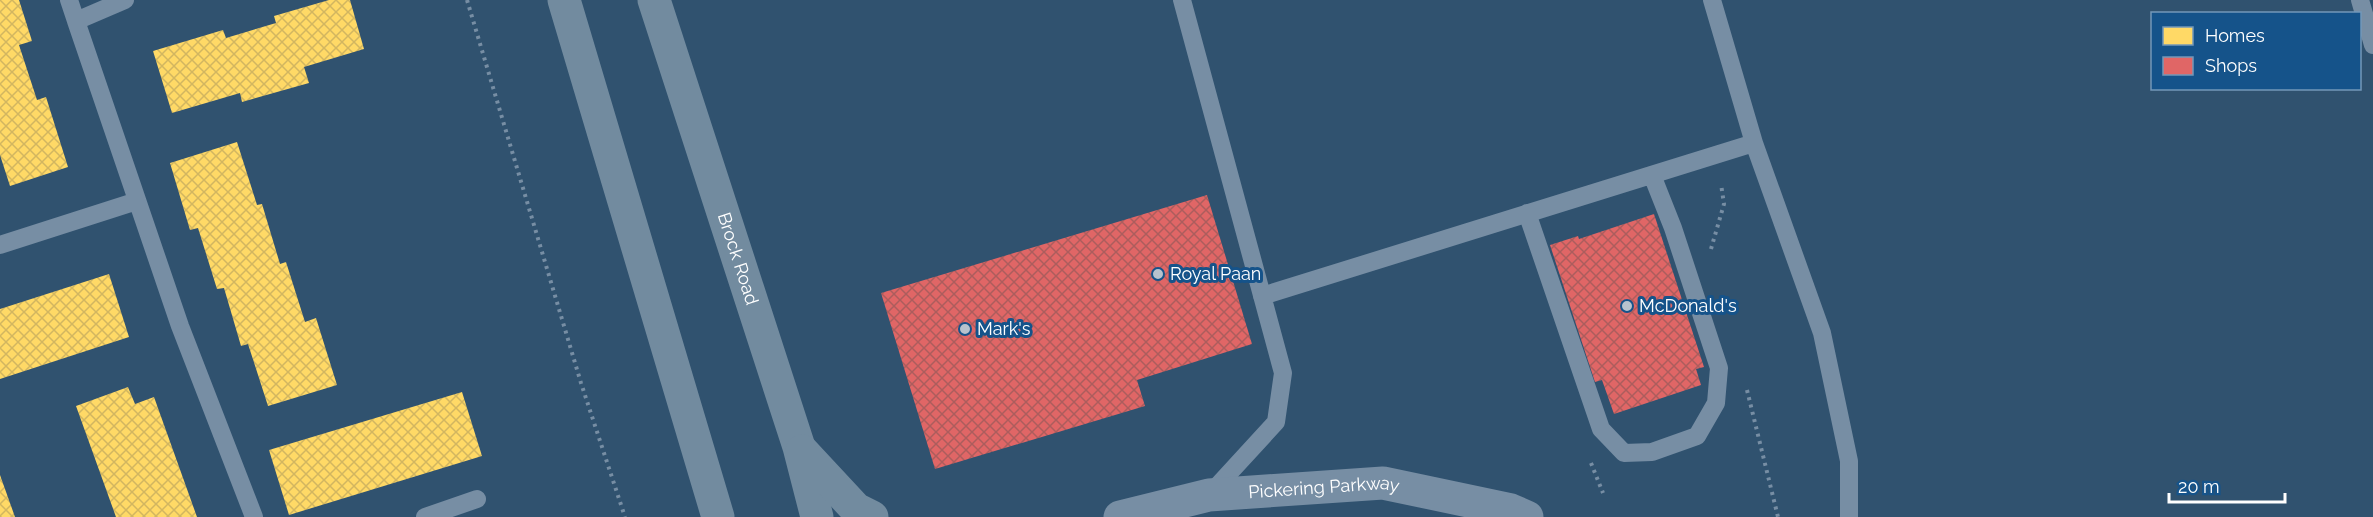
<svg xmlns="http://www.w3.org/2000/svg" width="2373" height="517" font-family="Raleway,sans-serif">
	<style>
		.homes { fill: url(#homes-cross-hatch) }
		.shops { fill: url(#shops-cross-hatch) }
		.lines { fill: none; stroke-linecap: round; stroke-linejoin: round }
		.path { stroke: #778ea4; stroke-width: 4; stroke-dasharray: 3 4.5; stroke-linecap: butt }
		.service { stroke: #778ea4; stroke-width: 18 }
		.tertiary { stroke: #778ea4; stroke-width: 33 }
		.secondary { stroke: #728b9f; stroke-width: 33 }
		.poi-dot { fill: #b7c2cd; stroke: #15538a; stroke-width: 2 }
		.labels { text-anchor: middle; stroke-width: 6; stroke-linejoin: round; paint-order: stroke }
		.street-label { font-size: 18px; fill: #fff; stroke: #15538a }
		.poi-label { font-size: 18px; fill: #fff; stroke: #15538a; text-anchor: start }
	</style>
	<defs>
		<pattern id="homes-cross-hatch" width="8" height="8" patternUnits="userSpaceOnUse" patternTransform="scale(1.5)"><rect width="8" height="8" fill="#ffd966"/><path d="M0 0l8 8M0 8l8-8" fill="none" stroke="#d2b660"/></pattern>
		<pattern id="shops-cross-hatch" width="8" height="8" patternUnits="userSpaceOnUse" patternTransform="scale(1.5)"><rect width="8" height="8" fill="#e06666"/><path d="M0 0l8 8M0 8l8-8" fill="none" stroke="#ac5d5d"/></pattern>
	</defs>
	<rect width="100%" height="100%" fill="#30526f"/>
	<path class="homes" d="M0 0H19L32 41 19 45 37 100 46 97 68 167 10 186 0 155Z
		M329 0H350L364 49 304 67 309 83 242 102 240 93 172 113 153 51 223 30 226 38 276 23 274 16Z
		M237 142 257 205 262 204 280 264 286 262 305 322 316 318 337 385 268 406 248 344 241 346 224 288 217 289 198 228 190 230 170 163Z
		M109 274 129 337 0 379V309Z
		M128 387 135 404 154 397 197 517H116L76 406Z
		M462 392 482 456 289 515 269 450Z
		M0 475 15 517H0Z"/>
	<path class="shops" d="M1207 195 1252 344 1137 380 1145 406 935 469 881 293Z
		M1654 214 1704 367 1696 369 1701 385 1614 414 1602 380 1595 382 1550 245 1578 236 1579 239Z"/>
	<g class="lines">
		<path class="path" d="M467 0 581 383 625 517
			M1711 249 1724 204 1721 184
			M1747 390 1778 517
			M1591 463 1603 493"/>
		<path class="service" d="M69 0 76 21
			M125 0 76 21 180 326 254 517
			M1182 0 1283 373 1276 422 1209 495
			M1712 0 1754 143 1822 333 1849 461V517
			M2360 0 2373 45
			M1527 213 1601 429 1624 453 1652 452 1697 436 1716 403 1719 368 1673 228 1652 175
			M0 245 137 201
			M1262 296 1754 143
			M425 517 477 499"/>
		<path class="tertiary" id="s1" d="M1120 517 1209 495 1383 483 1511 510 1527 517"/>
		<g class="secondary">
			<path d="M564 0 718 517"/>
			<path id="s2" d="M654 0 799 447 817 517"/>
			<path d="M802 451 856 509 872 517"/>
		</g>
	</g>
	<g class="poi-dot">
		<circle cx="1158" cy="274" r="6"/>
		<circle cx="1627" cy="306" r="6"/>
		<circle cx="965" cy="329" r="6"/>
	</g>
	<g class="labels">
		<g class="street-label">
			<text dy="6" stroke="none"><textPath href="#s2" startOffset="272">Brock Road</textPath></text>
			<text dy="6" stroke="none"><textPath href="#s1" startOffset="207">Pickering Parkway</textPath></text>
		</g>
		<g class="poi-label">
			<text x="1170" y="280">Royal Paan</text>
			<text x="1639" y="312">McDonald's</text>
			<text x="977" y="335">Mark's</text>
		</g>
	</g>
	<rect x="2151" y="12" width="210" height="78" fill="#15538a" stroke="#7398b9" stroke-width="1.5"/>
	<rect x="2163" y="27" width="30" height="18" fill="#ffd966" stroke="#7398b9" stroke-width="1.5"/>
	<text x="2205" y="42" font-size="18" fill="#ffffff">Homes</text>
	<rect x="2163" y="57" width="30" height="18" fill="#e06666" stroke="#7398b9" stroke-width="1.5"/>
	<text x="2205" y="72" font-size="18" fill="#ffffff">Shops</text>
	<path d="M2169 493v9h116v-9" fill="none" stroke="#ffffff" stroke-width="3"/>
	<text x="2178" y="493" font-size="18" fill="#ffffff" stroke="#15538a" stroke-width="4.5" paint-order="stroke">20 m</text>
</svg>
